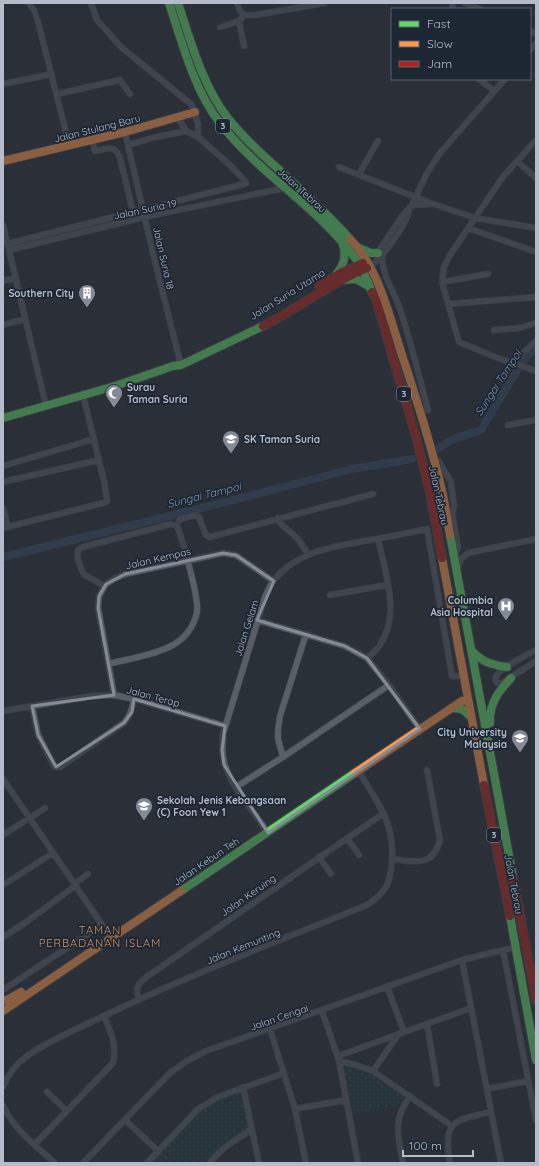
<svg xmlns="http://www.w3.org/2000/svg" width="539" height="1166" font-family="Quicksand,sans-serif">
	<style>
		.grass { fill: url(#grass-dots) }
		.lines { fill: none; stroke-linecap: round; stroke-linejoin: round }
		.river { stroke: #384963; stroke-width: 8 }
		.street-casing { stroke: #484c53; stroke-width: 7 }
		.fast-casing { stroke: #484c53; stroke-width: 10 }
		.slow-casing { stroke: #484c53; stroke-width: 10 }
		.jam-casing { stroke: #484c53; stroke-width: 10 }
		.street { stroke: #5a5e66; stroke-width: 5.5 }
		.fast { stroke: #63d668; stroke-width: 8 }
		.slow { stroke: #ff974d; stroke-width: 8 }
		.jam { stroke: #b3261e; stroke-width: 8 }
		.marked { fill: none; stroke: #848b96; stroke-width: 3; stroke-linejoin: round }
		.labels { text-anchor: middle; stroke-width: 3.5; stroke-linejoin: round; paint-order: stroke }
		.shield { fill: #1d2633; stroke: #878f9c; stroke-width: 1 }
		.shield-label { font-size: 9px; font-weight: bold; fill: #b4bcc9 }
		.street-label { font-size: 10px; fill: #b4bcc9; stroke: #1d2633 }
		.poi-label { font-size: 10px; font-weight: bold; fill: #b4bcc9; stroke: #1d2633; text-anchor: end }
		.water-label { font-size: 11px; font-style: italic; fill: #7c92b1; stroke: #1d2633 }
		.neighbourhood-label { font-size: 11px; letter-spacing: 1px; fill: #d59563; stroke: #1d2633 }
	</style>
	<defs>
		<pattern id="grass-dots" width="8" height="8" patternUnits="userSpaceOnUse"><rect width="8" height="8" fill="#273a3e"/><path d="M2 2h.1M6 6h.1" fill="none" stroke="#445559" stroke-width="1.8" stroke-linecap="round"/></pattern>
	</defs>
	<rect width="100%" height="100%" fill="#2a3038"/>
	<path class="grass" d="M348 1065 371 1074 406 1098 400 1105 351 1114 344 1069Z
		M241 1093 249 1127 228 1141 207 1163H152L200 1111 218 1100Z"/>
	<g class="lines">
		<path class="river" d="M436 450 451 440 481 430 524 359 536 348
			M3 557 210 506 352 469 412 459"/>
		<g class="street-casing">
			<path id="street" d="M29 3 34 10 38 22 69 144
				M91 3 97 20 121 47 192 105 198 124V137
				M237 3 240 11 244 15
				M452 3 453 9
				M465 3 480 9
				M244 15H256L324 3
				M244 15 239 21 244 46
				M220 27 239 21
				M530 31 536 34
				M530 50 536 43
				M479 79 494 91
				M3 84 52 74
				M57 94 120 80 130 94
				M125 132 155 262 181 365
				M92 139 95 151C108 149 114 143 120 158L133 212
				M536 140 502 178 450 255 444 267 442 282 459 342 495 357 536 371
				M128 145 152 138 186 131
				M517 161 536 178
				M339 167 433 204 475 218 536 228
				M359 174 378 141
				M412 205 431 204
				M3 225 46 406
				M468 228 536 252
				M7 244 244 184 246 183 244 180 231 166 198 137 186 131 177 117
				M9 250 145 217 285 188
				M377 253 403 215 412 205 426 175 440 153 505 79
				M382 254C381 274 394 291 400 309 411 342 419 376 428 410
				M370 267C382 257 408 224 409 209
				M3 281 16 278
				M442 282 488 274
				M448 304 536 297
				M3 325 25 319
				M494 330 519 328 536 323
				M502 381 511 370 510 362 520 356 536 341
				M508 425 536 420
				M434 457 439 462 451 482 454 505 453 510V519L458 547 455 555
				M3 466 94 439
				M3 482 99 460
				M3 508 8 527
				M278 518 280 523 298 539 308 554
				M179 521 180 519 196 515 199 517 206 535 210 537 373 494
				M3 528 103 503 107 501 104 481 83 395
				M458 568 461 559 468 553 536 539
				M104 587C98 581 91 579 85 575 81 571 76 556 78 551 79 548 81 548 83 547L171 524 177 526C183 541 199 598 197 612 194 626 185 638 173 645 155 655 128 659 108 664
				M330 595 387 585
				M257 620 345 646 367 658 389 685 420 729
				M536 650C527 655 499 668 496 677 495 680 496 680 497 683H502L536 661
				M367 658C372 654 377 650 380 645 401 614 385 572 378 539
				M114 695 98 608 99 596 104 587 106 584 114 579 125 574 223 553 236 555 274 581
				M32 706 38 735 54 766 56 767H60L124 723C131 716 132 708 134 699
				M3 711 91 696 114 695 134 699 225 726
				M283 757 278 739V730L280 716 306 634
				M3 779 111 938
				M236 787 283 757 389 685
				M268 833C254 812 232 788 225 765 221 755 223 744 223 734L265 597C268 591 270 585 274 580 297 551 335 546 370 540 389 537 408 533 427 529L452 676H463
				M3 835 45 808
				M347 838 359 855
				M319 857 331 874
				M393 859C415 862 433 867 440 840L427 770
				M74 884 88 874
				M3 885 53 853
				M3 937 22 925 75 886
				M503 950 536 1120
				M462 960 501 1163
				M387 986 404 1032
				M3 990 102 925
				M139 999C132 985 144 979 155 971L384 813
				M322 1011 339 1061 358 1163
				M427 1024 437 1084
				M270 1029 295 1109 306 1163
				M338 1056 471 1008
				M339 1061 356 1065 373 1071 452 1126
				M373 1071 398 1035
				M3 1087C8 1074 16 1064 27 1056 53 1038 82 1027 110 1013 194 973 281 940 367 905 386 892 390 885 392 862 395 823 378 803 359 772
				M243 1087 259 1163
				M487 1089 528 1081
				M47 1092 67 1111
				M3 1105C13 1129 36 1146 55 1163
				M295 1109 346 1100
				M125 1120 158 1151
				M35 1144 113 1063C117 1044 111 1033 104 1016
				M83 1163 170 1073 185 1062 206 1051 462 960 516 947
				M147 1163 198 1109 218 1097 284 1073
				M210 1163C221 1148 237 1139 252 1129
				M403 1163C398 1135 392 1121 410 1096
				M450 1163C443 1121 453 1120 491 1112"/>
		</g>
		<g class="fast-casing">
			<path id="fast" d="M169 3C182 42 194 90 220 123 260 175 320 208 358 262 364 271 368 283 372 292
				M178 3C191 42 202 84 227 117 241 135 259 152 276 167 301 190 327 213 350 239
				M359 248 371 253H378
				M335 276C343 266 347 258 343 245
				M339 280 356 279 370 287
				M3 418 115 386 173 366 181 365 263 326
				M450 535 513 877
				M472 651C482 662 492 665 507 667
				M452 708 462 709 470 716
				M490 723C489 704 498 692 511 678
				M181 891 355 773
				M510 916 536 1060"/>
		</g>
		<g class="slow-casing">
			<path id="slow" d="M3 161 125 132 195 112
				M350 239C378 268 388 311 400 349 415 394 430 440 441 487 445 502 447 519 450 535
				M442 558 484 785
				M355 773 462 701 467 700
				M3 1000H7L21 992
				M3 1011 181 891"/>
		</g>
		<g class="jam-casing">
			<path id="jam" d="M319 286 342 272 363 263
				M372 292 376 300 416 437 430 493 442 558
				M263 326C299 308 330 283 367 268
				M484 785 510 916
				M513 877 536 1000"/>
		</g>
		<use href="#street" class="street"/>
		<use href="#fast" class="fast"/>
		<use href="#slow" class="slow"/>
		<use href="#jam" class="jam"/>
	</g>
	<path d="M0 0H539V1166H0ZM223 553 236 555 274 581 257 620 345 646 367 658 420 729 268 833 224 765 222 750 225 726 134 699 132 712 124 723 56 767 38 735 32 706 114 695 98 608 99 596 106 584 125 574Z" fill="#2a3038" fill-opacity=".55" fill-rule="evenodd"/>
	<path class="marked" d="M223 553 236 555 274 581 257 620 345 646 367 658 420 729 268 833 224 765 222 750 225 726 134 699 132 712 124 723 56 767 38 735 32 706 114 695 98 608 99 596 106 584 125 574Z"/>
	<defs>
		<g id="building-pin" transform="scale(0.9)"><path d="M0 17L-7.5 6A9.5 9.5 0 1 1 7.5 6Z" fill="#848b96" stroke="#1d2633"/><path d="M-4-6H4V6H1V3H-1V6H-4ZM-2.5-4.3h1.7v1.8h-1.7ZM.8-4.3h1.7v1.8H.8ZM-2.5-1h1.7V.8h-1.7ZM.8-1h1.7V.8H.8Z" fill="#fff"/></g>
		<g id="mosque-pin" transform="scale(0.9)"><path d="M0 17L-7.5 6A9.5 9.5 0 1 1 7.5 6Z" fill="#848b96" stroke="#1d2633"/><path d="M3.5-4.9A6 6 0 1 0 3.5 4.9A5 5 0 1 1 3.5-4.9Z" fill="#fff"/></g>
		<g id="school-pin" transform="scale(0.9)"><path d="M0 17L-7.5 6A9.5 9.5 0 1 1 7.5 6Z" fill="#848b96" stroke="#1d2633"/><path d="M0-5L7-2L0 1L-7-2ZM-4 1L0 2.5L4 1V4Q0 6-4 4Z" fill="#fff"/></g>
		<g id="hospital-pin" transform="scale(0.9)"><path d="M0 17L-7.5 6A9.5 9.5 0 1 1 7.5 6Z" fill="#848b96" stroke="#1d2633"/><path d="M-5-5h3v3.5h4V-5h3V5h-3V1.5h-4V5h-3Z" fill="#fff"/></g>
		<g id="university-pin" transform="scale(0.9)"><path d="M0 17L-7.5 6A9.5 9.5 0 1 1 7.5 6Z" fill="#848b96" stroke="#1d2633"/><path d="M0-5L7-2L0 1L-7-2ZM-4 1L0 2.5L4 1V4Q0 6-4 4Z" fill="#fff"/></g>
	</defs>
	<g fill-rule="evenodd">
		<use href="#building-pin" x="87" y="293"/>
		<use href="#mosque-pin" x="114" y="393"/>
		<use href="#school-pin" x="231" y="439"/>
		<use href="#hospital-pin" x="506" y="606"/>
		<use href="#university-pin" x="520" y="738"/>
		<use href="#school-pin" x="144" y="806"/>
	</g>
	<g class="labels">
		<g class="shield">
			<rect x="216" y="119" width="14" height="14" rx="3"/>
			<rect x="397" y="387" width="14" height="14" rx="3"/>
			<rect x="487" y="828" width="14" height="14" rx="3"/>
		</g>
		<g class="shield-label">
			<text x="223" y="129">3</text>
			<text x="404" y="397">3</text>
			<text x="494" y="838">3</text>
		</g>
		<g class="street-label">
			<text transform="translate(97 128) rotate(-14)" y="4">Jalan Stulang Baru</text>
			<text transform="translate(302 190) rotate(42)" y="4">Jalan Tebrau</text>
			<text transform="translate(145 209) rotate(-12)" y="4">Jalan Suria 19</text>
			<text transform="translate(164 258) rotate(77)" y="4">Jalan Suria 18</text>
			<text transform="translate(287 294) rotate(-32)" y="4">Jalan Suria Utama</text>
			<text transform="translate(439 495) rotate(78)" y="4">Jalan Tebrau</text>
			<text transform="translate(158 558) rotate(-13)" y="4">Jalan Kempas</text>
			<text transform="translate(246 628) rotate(-72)" y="4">Jalan Gelam</text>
			<text transform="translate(153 696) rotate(15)" y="4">Jalan Terap</text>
			<text transform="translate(206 861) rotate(-34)" y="4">Jalan Kebun Teh</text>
			<text transform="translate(514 884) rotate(79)" y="4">Jalan Tebrau</text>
			<text transform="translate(248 895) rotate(-35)" y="4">Jalan Keruing</text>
			<text transform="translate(243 946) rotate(-22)" y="4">Jalan Kemunting</text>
			<text transform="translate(279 1017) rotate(-19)" y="4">Jalan Cengai</text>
		</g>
		<g class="poi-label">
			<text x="74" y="297">Southern City</text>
			<text x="127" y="391" text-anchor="start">Surau<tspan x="127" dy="12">Taman Suria</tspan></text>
			<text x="244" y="443" text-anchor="start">SK Taman Suria</text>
			<text x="493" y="604">Columbia<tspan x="493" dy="12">Asia Hospital</tspan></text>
			<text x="507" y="736">City University<tspan x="507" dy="12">Malaysia</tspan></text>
			<text x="157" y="804" text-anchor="start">Sekolah Jenis Kebangsaan<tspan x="157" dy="12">(C) Foon Yew 1</tspan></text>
		</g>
		<g class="water-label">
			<text transform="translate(498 383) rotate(-57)" y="4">Sungai Tampoi</text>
			<text transform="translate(204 495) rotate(-14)" y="4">Sungai Tampoi</text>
		</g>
		<g class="neighbourhood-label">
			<text x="100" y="934">TAMAN<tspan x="100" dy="13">PERBADANAN ISLAM</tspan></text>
		</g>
	</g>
	<rect width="539" height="1166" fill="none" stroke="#b4bcc9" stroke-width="8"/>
	<rect x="391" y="8" width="140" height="72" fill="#1d2633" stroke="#59626f"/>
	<rect x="399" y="21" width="20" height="6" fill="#63d668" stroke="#59626f"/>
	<text x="427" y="28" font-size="12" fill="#b4bcc9">Fast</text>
	<rect x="399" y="41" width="20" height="6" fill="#ff974d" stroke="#59626f"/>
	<text x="427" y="48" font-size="12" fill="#b4bcc9">Slow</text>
	<rect x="399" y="61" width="20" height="6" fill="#b3261e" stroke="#59626f"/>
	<text x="427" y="68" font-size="12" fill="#b4bcc9">Jam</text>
	<path d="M403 1150v6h70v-6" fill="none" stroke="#b4bcc9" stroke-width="2"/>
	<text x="409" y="1150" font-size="12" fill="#b4bcc9" stroke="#1d2633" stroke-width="3" paint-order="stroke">100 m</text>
</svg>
